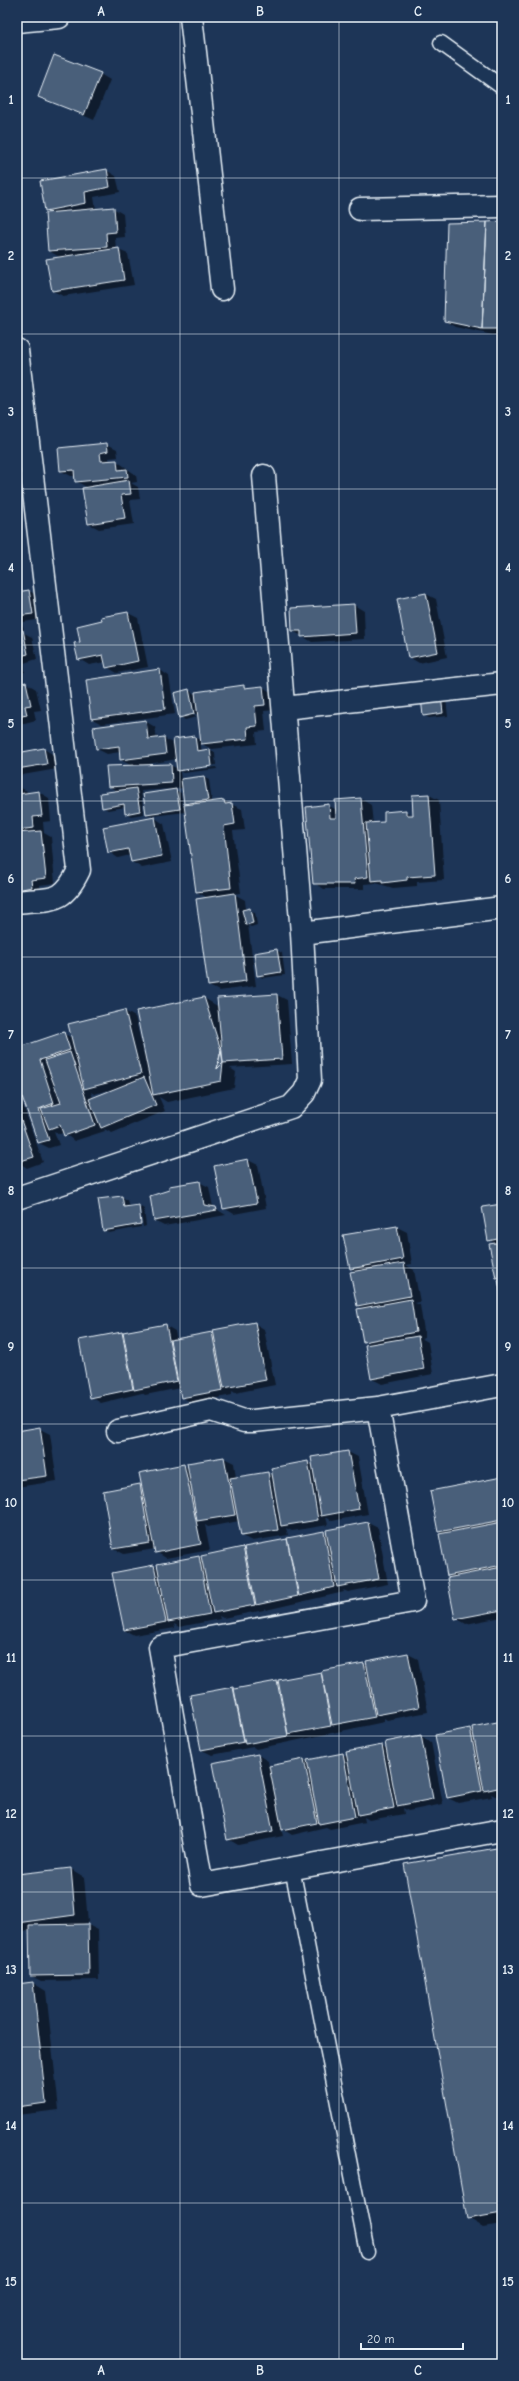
<svg xmlns="http://www.w3.org/2000/svg" width="519" height="2381" font-family="'Comic Neue',sans-serif">
	<style>
		.shadow { fill: #0007; fill-rule: evenodd }
		.building { fill: #495e7a; stroke: #e8f1f8 }
		.lines { fill: none; stroke-linecap: round; stroke-linejoin: round }
		.lane-casing { stroke: #e8f1f8; stroke-width: 17 }
		.street-casing { stroke: #e8f1f8; stroke-width: 25 }
		.lane { stroke: #1d3557; stroke-width: 14 }
		.street { stroke: #1d3557; stroke-width: 22 }
		.grid { fill: none; stroke: #e8f1f8; stroke-width: 1; stroke-opacity: 0.55 }
		.neatline { fill: none; stroke: #e8f1f8; stroke-width: 1.5 }
		.grid-label { font-size: 13px; text-anchor: middle; font-weight: bold; fill: #e8f1f8 }
	</style>
	<rect width="100%" height="100%" fill="#1d3557"/>
	<filter id="ink" filterUnits="userSpaceOnUse"><feTurbulence type="fractalNoise" baseFrequency=".025" numOctaves="2"/><feDisplacementMap in="SourceGraphic" scale="8" xChannelSelector="R" yChannelSelector="G"/><feConvolveMatrix kernelMatrix="1 2 1 2 8 2 1 2 1" color-interpolation-filters="sRGB"/></filter>
	<g filter="url(#ink)">
		<path class="shadow" d="M100 74 110 80 94 120 39 96Z
			M106 170 116 176 120 192 94 197 96 210 113 208 123 214 125 237 115 238 116 249 128 254 134 285 63 296 53 291 61 258 49 251 51 213 46 210Z
			M502 223V334L493 335 455 327 445 321Z
			M107 444 117 449 118 457 109 458 110 462 117 461 136 475 137 482 131 483 138 487 140 499 130 500 134 524 99 529 89 524 88 488 76 481V476H71L61 471Z
			M29 591 39 596 43 619 17 623 23 626 24 633 32 637 37 659 24 663 25 672 17 673V593Z
			M426 594 436 599 447 657 419 663 409 657 398 599Z
			M354 605 364 611 365 639 312 642 293 631Z
			M128 613 138 618 148 667 117 673 107 667 106 662 89 665 79 659 82 642 103 620Z
			M160 670 169 676 175 714 102 724 92 719Z
			M17 681 19 685 26 683 36 689 41 710 34 711 36 720 17 725Z
			M244 687 248 689 263 687 272 693 275 710 264 711 266 731 256 732 257 744 212 749 200 743 202 751 210 750 215 753 216 765 182 769V771L216 767 217 769 183 773 180 771 181 780 204 777 209 780 212 802 224 801 242 809 245 830 233 831 241 893 234 894 245 900 246 910 255 912 257 925 251 927 248 925 256 986 219 991 209 986 208 898 197 892 186 812 152 816 147 814 170 789 141 791 144 814 131 816 126 813 125 807 108 810 103 807 118 792 108 786 132 766 121 760 120 752 107 754 97 749 145 721 155 727 157 739 164 738 175 745 195 737 202 741 199 716 190 711 189 713 197 717 185 720 180 717 189 690 196 695V693ZM177 759 178 769 170 765 137 766ZM183 788 185 803 188 805 183 806 181 793 174 789Z
			M422 699H446L448 716 429 718 424 715Z
			M17 747 22 750 23 753 44 749 54 755 57 769 17 776Z
			M17 786 27 791V794L39 792 49 798 51 821 43 822 44 833 51 837 55 883 40 885 41 893H17Z
			M429 795 439 800 444 880 417 882V886L393 888 376 883 364 884V889H324L314 883 329 806 337 810 336 801 361 799 371 805 373 824 385 823 405 811 414 816 413 796Z
			M155 818 164 824 172 862 142 868 132 862 130 855 118 858 109 852Z
			M276 950 282 953 285 975 263 978 258 975Z
			M277 995 287 1000 292 1064 230 1068 236 1072 234 1088 167 1102 159 1097 165 1111 112 1133 104 1129 105 1131 74 1141 64 1133 59 1134 54 1131 59 1145 49 1148 39 1143 17 1079V1049L63 1033 72 1038 125 1011 135 1017 144 1054 204 998 219 1007 218 999ZM113 1089 93 1098 91 1092 94 1094Z
			M17 1088 43 1162 27 1168 21 1164 17 1165Z
			M248 1160 258 1165 266 1208 234 1214 224 1208Z
			M199 1182 209 1187 213 1207 226 1215 164 1226 154 1221Z
			M122 1197 127 1200 129 1207 139 1206 144 1209 146 1226 143 1227 140 1208H138L141 1227 109 1233 104 1230Z
			M502 1205V1295V1280L497 1277 496 1244 489 1240Z
			M397 1227 407 1232 412 1264 406 1265 414 1270 420 1302 415 1303 420 1305 425 1337 421 1338 428 1342 433 1374 382 1384 372 1379 371 1345 364 1341 363 1308 358 1306 357 1272 351 1269Z
			M254 1323 264 1329 275 1385 235 1393 232 1391V1395L192 1403 182 1397 180 1388 145 1395 142 1393 101 1403 91 1397 122 1333 124 1335 165 1325 175 1331 177 1340 212 1333 215 1335Z
			M40 1429 50 1434 57 1481 17 1487V1432Z
			M348 1452 358 1457 368 1514 332 1521 326 1517 328 1525 292 1531 286 1528 288 1535 252 1541 242 1536 239 1521 208 1527 205 1525 210 1550 166 1558 156 1552 155 1549 124 1554 114 1549 140 1485 143 1487 183 1465 189 1469 224 1458 234 1463 236 1478 267 1473 273 1476 308 1462 313 1466 312 1458Z
			M502 1478V1617L466 1624 456 1618 452 1578 448 1575 443 1534 438 1531Z
			M368 1523 378 1528 388 1584 348 1592 343 1590 344 1592 266 1610 264 1608V1610L223 1618 219 1616 220 1619 179 1627 174 1624 175 1628 134 1635 124 1630 114 1574 154 1566 159 1569 199 1557 203 1559 243 1548 246 1550V1548L324 1532 328 1535Z
			M408 1654 418 1659 428 1712 387 1720 384 1718V1722L256 1749 253 1747 212 1755 202 1750 233 1688 236 1690 364 1664 368 1666Z
			M502 1722V1795L495 1796 491 1794 492 1797 458 1803 448 1798 470 1729 474 1731Z
			M421 1736 431 1742 443 1804 408 1811 403 1808 404 1814 369 1820 364 1817 365 1822 330 1829 326 1827 292 1835 281 1828 283 1836 238 1845 228 1839 258 1755 268 1761 269 1767 304 1760 308 1762 343 1754 348 1757 382 1746 387 1749Z
			M502 1848V2224L483 2227 468 2218Z
			M71 1869 84 1877 88 1922 82 1925H88L98 1930 99 1980 41 1981 31 1976 30 1930 17 1932V1875Z
			M33 1983 46 1991 59 2110 17 2115V1985Z"/>
		<path class="building" d="M54 55 101 73 84 115 38 97Z
			M107 169 110 187 85 192 86 203 45 211 40 181Z
			M114 207 116 232 106 233 107 247 48 251 45 213Z
			M502 221V329H482L487 222Z
			M487 222 482 329 444 321 447 223Z
			M119 248 124 280 52 291 46 259Z
			M107 443 108 451 100 453 101 461 117 460 118 470 127 469 128 477 75 482 74 470 60 471 58 448Z
			M129 480 131 494 121 495 125 518 88 524 82 488Z
			M29 590 33 614 17 616V592Z
			M426 593 438 652 408 658 397 599Z
			M354 604 356 633 301 637V631H292L291 608Z
			M128 612 138 661 106 668 103 655 78 660 74 643 80 642 77 626 102 620 101 617Z
			M23 630 28 654 17 657V632Z
			M160 669 165 709 91 719 86 680Z
			M26 682 31 705 25 706 27 715 17 717V684Z
			M244 685V688L263 686 265 705 255 706 257 726 247 727 248 739 201 744 195 692Z
			M189 689 194 714 179 718 174 693Z
			M441 696 443 713 423 716 421 698Z
			M146 720 148 739 164 737 166 754 120 760 119 746 96 749 93 727Z
			M195 736 197 751 210 749 212 766 177 771 173 739Z
			M44 748 47 764 17 769V753Z
			M171 764 172 783 108 787 106 766Z
			M204 776 208 800 184 804 181 779Z
			M17 785 18 794 39 791 42 816 33 817 34 828 17 830Z
			M136 788 140 811 125 814 124 804 102 808 100 793Z
			M176 789 180 809 146 814 143 794Z
			M429 794 435 875 407 877V880L382 883V880L371 881 366 823 384 822V812L406 810V815H413L412 795Z
			M361 798 368 877 354 879 355 884H313L306 807 329 804 330 818H336L335 800Z
			M224 800 225 804 232 803 235 824 224 826 231 888 196 892 184 805Z
			M155 817 162 856 131 862 128 849 108 853 103 827Z
			M41 831 46 878 31 880 32 887 17 890V833Z
			M235 893 246 981 208 986 196 899Z
			M250 908 253 923 246 925 242 910Z
			M277 949 281 972 257 976 254 953Z
			M277 994 282 1059 223 1063 217 998Z
			M204 997 221 1050 217 1069 223 1063 221 1081 153 1095 136 1011Z
			M125 1010 141 1074 84 1089 68 1024Z
			M64 1032 70 1050 40 1060 54 1103 39 1109 49 1140 38 1143 17 1082V1048Z
			M221 1050 223 1063 217 1069Z
			M70 1052 95 1125 64 1136 60 1125 49 1129 41 1109 61 1103 45 1060Z
			M144 1077 156 1105 101 1128 89 1099Z
			M17 1109 34 1157 17 1162Z
			M248 1159 257 1203 223 1209 214 1166Z
			M200 1181 204 1205 216 1207 217 1210 154 1221 150 1196 169 1190V1186Z
			M122 1196 124 1207 139 1205 141 1224 103 1231 98 1199Z
			M502 1204V1238L488 1241 482 1207Z
			M397 1226 403 1259 350 1269 343 1235Z
			M502 1242V1277L496 1278 489 1244Z
			M404 1263 410 1296 357 1306 350 1272Z
			M502 1279V1300L498 1280Z
			M411 1299 416 1332 363 1342 357 1309Z
			M255 1322 266 1380 224 1388 213 1330Z
			M166 1324 177 1381 134 1390 123 1332Z
			M122 1332 133 1389 90 1398 79 1340Z
			M212 1332 223 1390 181 1398 170 1340Z
			M418 1336 424 1369 371 1379 365 1345Z
			M40 1427 47 1476 17 1480V1431Z
			M348 1451 359 1509 321 1516 311 1457Z
			M224 1457 235 1515 197 1521 187 1463Z
			M308 1461 318 1520 281 1526 271 1468Z
			M184 1464 201 1544 155 1553 139 1473Z
			M268 1472 278 1530 241 1536 230 1478Z
			M502 1477V1520L438 1532 430 1491Z
			M140 1484 150 1543 113 1549 103 1491Z
			M368 1522 379 1579 337 1587 326 1530Z
			M502 1522V1565L447 1576 439 1534Z
			M324 1531 334 1587 299 1596 287 1538Z
			M287 1539 298 1596 256 1605 244 1547Z
			M243 1547 255 1605 213 1613 201 1556Z
			M199 1556 210 1614 168 1622 157 1564Z
			M154 1565 166 1622 124 1630 112 1573Z
			M502 1567V1610L455 1619 447 1578Z
			M408 1653 419 1707 376 1715 366 1661Z
			M364 1663 375 1717 332 1725 321 1671Z
			M321 1672 331 1726 288 1734 278 1680Z
			M277 1681 288 1736 245 1744 234 1689Z
			M233 1687 244 1742 201 1750 190 1695Z
			M502 1721V1787L484 1791 472 1727Z
			M470 1728 482 1791 447 1798 435 1735Z
			M421 1735 433 1799 397 1806 385 1742Z
			M382 1745 394 1808 358 1815 346 1752Z
			M343 1753 355 1817 319 1824 307 1760Z
			M258 1754 273 1831 227 1840 212 1763Z
			M304 1759 317 1823 282 1830 269 1766Z
			M502 1847V2213L467 2219 404 1864Z
			M71 1868 75 1915 17 1923V1874Z
			M88 1924 89 1975 30 1976 29 1925Z
			M33 1982 46 2103 17 2107V1984Z"/>
		<g class="lines">
			<g class="lane-casing">
				<path id="lane" d="M441 43 502 87
					M292 1868 367 2252"/>
			</g>
			<g class="street-casing">
				<path id="street" d="M191 17 222 289
					M17 21 59 17
					M360 209 502 206
					M17 350 79 870C62 905 52 898 17 902
					M284 708 502 684
					M302 933 502 908
					M17 1198 291 1107 304 1093 310 1080 302 933 264 476
					M378 1408 413 1601 160 1647 202 1885 502 1830
					M118 1431 211 1410 244 1421H253L378 1408 502 1385"/>
			</g>
			<use href="#lane" class="lane"/>
			<use href="#street" class="street"/>
		</g>
	</g>
	<path class="grid" d="M180 17V2364M339 17V2364M17 178H502M17 334H502M17 489H502M17 645H502M17 801H502M17 957H502M17 1113H502M17 1268H502M17 1424H502M17 1580H502M17 1736H502M17 1892H502M17 2047H502M17 2203H502"/>
	<rect width="519" height="2381" fill="none" stroke="#1d3557" stroke-width="44"/>
	<path d="M361 2343v6h102v-6" fill="none" stroke="#e8f1f8" stroke-width="2"/>
	<text x="367" y="2343" font-size="12" fill="#e8f1f8" stroke="#1d3557" stroke-width="3" paint-order="stroke">20 m</text>
	<rect x="22" y="22" width="475" height="2337" class="neatline"/>
	<g class="grid-label">
		<text x="101" y="16">A</text>
		<text x="260" y="16">B</text>
		<text x="418" y="16">C</text>
		<text x="11" y="104">1</text>
		<text x="508" y="104">1</text>
		<text x="11" y="260">2</text>
		<text x="508" y="260">2</text>
		<text x="11" y="416">3</text>
		<text x="508" y="416">3</text>
		<text x="11" y="572">4</text>
		<text x="508" y="572">4</text>
		<text x="11" y="728">5</text>
		<text x="508" y="728">5</text>
		<text x="11" y="883">6</text>
		<text x="508" y="883">6</text>
		<text x="11" y="1039">7</text>
		<text x="508" y="1039">7</text>
		<text x="11" y="1195">8</text>
		<text x="508" y="1195">8</text>
		<text x="11" y="1351">9</text>
		<text x="508" y="1351">9</text>
		<text x="11" y="1507">10</text>
		<text x="508" y="1507">10</text>
		<text x="11" y="1662">11</text>
		<text x="508" y="1662">11</text>
		<text x="11" y="1818">12</text>
		<text x="508" y="1818">12</text>
		<text x="11" y="1974">13</text>
		<text x="508" y="1974">13</text>
		<text x="11" y="2130">14</text>
		<text x="508" y="2130">14</text>
		<text x="11" y="2286">15</text>
		<text x="508" y="2286">15</text>
		<text x="101" y="2375">A</text>
		<text x="260" y="2375">B</text>
		<text x="418" y="2375">C</text>
	</g>
</svg>
